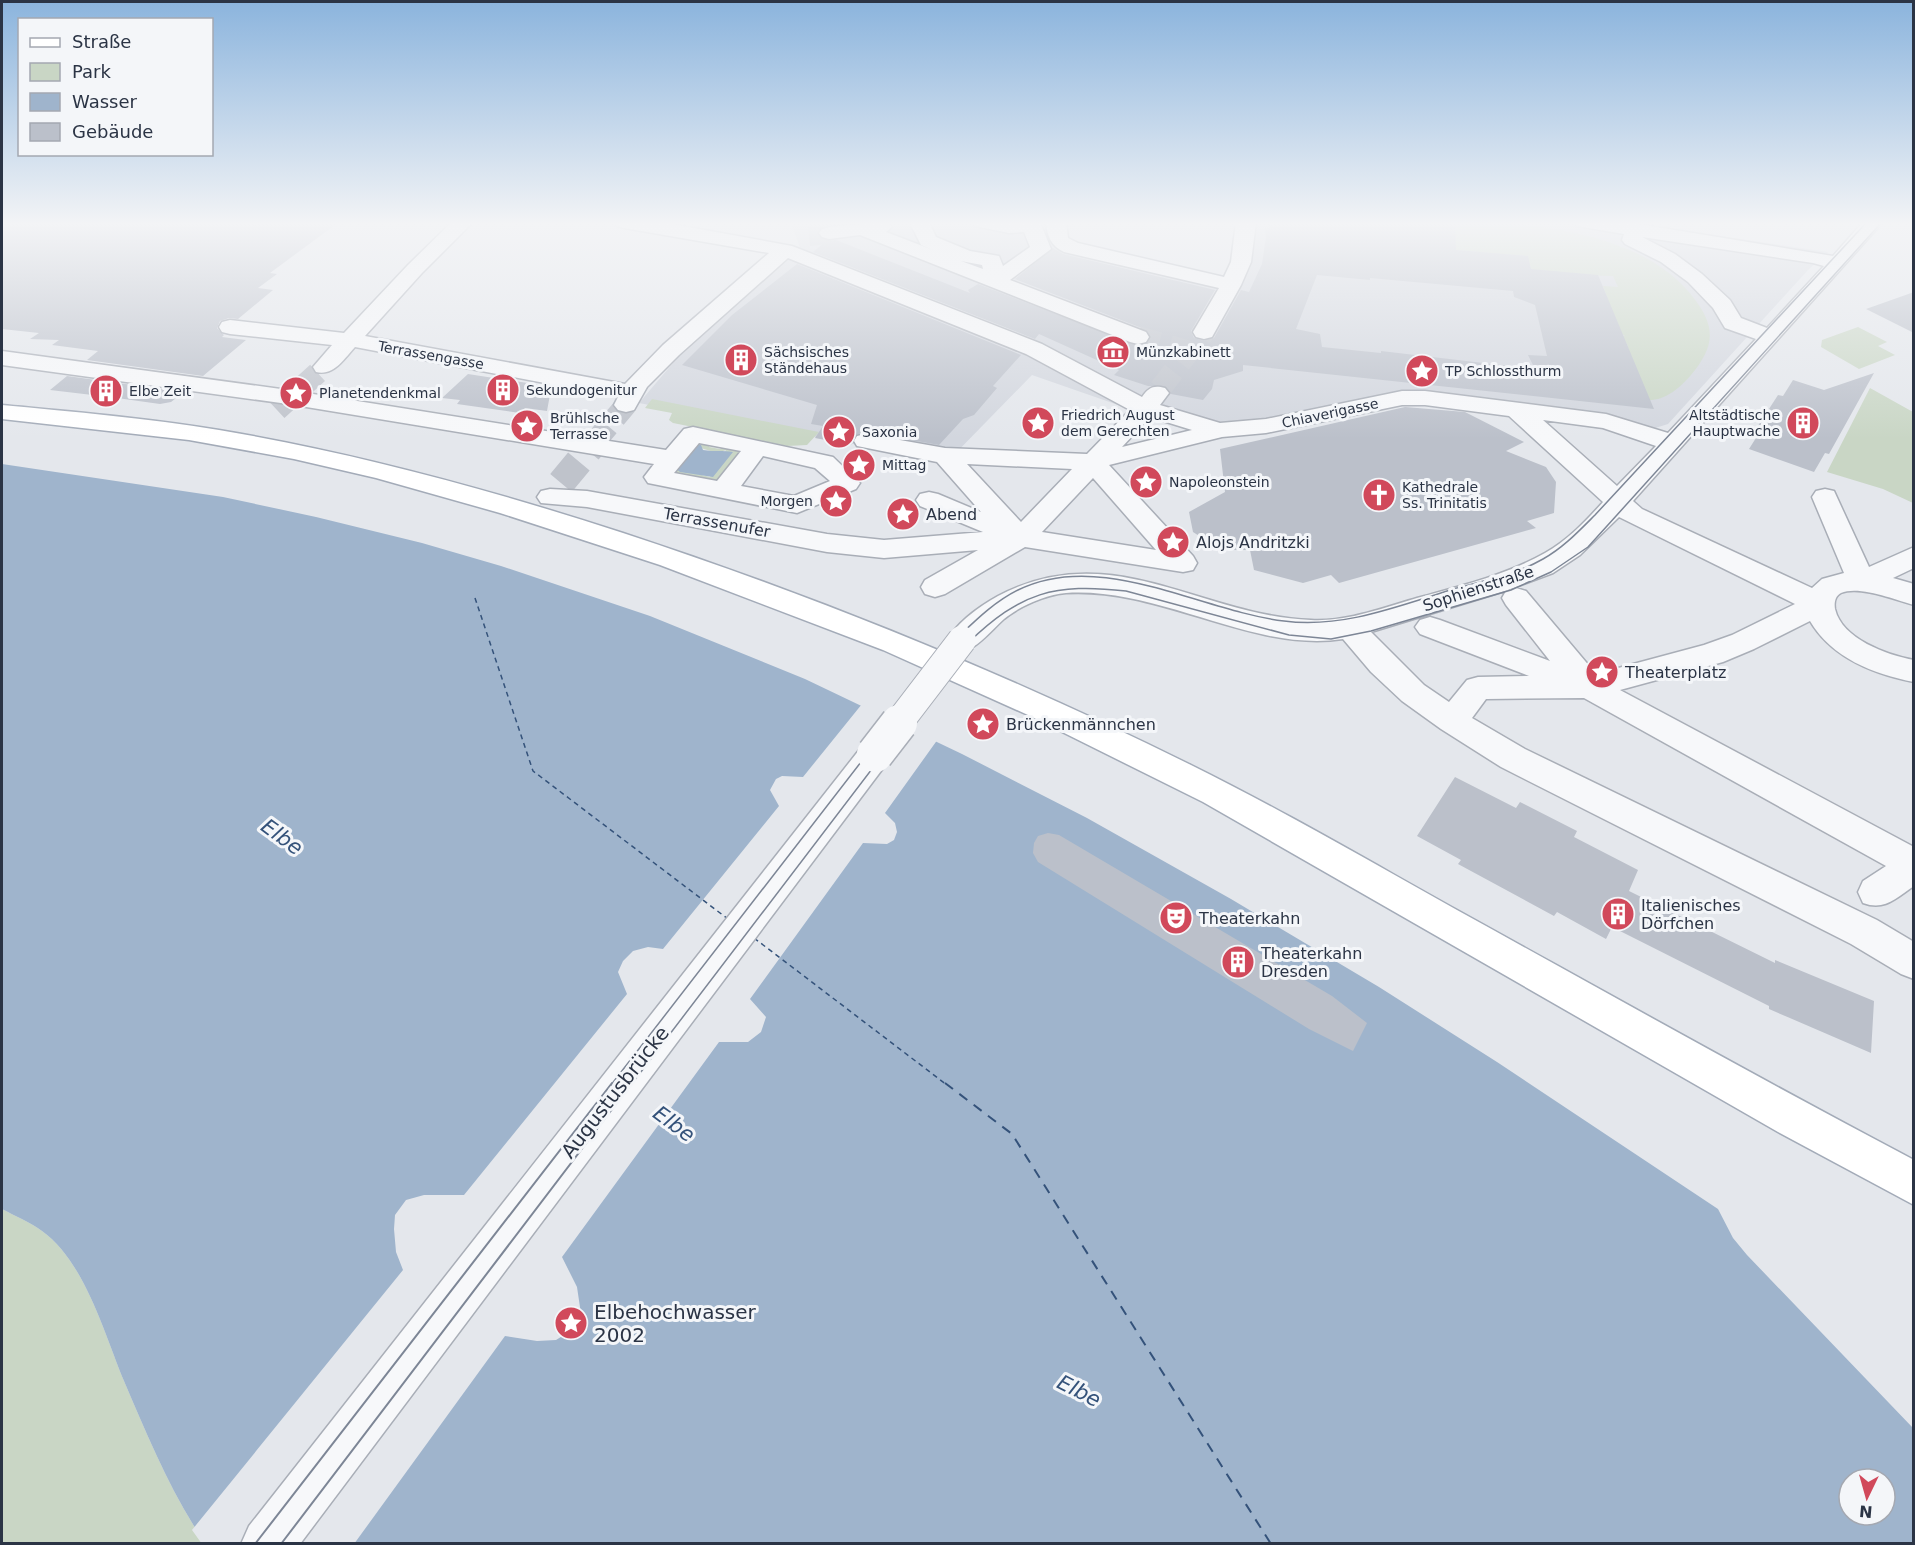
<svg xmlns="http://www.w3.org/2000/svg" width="1915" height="1545" font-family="'DejaVu Sans',sans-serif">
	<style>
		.built { fill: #d2d6de }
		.green { fill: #c9d6c5; fill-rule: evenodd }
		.water { fill: #9fb4cc; fill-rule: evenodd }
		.pier { fill: #e4e7ec }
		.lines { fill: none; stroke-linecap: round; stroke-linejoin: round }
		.ferry-far1 { stroke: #34527a; stroke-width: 1.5; stroke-dasharray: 5 4; stroke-linecap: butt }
		.ferry { stroke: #34527a; stroke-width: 2; stroke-dasharray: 10 8; stroke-linecap: butt }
		.building { fill: #bbc0ca; fill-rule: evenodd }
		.minor-tunnel-far1 { stroke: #bfc3cb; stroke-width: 22; stroke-dasharray: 22 11; stroke-linecap: butt }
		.minor-tunnel { stroke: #bfc3cb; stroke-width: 28; stroke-dasharray: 28 14; stroke-linecap: butt }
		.minor-casing { stroke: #a9aeb7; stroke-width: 3 }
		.major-casing { stroke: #a3abb8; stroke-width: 3 }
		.minor { fill: #f7f8fa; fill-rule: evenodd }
		.major { fill: #fff; fill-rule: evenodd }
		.tram-far1 { stroke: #7d8696; stroke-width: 1.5 }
		.tram { stroke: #7d8696; stroke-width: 2 }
		.minor-bridge-far1-casing { stroke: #a9aeb7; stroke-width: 30; stroke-linecap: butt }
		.minor-bridge-casing { stroke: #a9aeb7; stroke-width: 39; stroke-linecap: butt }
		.minor-bridge-far1 { stroke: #f7f8fa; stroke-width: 28 }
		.minor-bridge { stroke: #f7f8fa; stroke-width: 36 }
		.labels { text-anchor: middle; stroke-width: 6; stroke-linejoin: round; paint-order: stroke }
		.far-poi-label { font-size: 14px; fill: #2b3445; stroke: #f4f6f9; text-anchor: start }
		.far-street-label { font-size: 14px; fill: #2b3445; stroke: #f4f6f9 }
		.poi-label { font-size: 16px; fill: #2b3445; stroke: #f4f6f9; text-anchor: start }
		.street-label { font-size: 16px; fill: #2b3445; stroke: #f4f6f9 }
		.near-street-label { font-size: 20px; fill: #2b3445; stroke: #f4f6f9 }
		.near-poi-label { font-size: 20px; fill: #2b3445; stroke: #f4f6f9; text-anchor: start }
		.near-water-label { font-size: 21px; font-style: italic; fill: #34527a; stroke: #f4f6f9 }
	</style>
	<rect width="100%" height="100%" fill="#e4e7ec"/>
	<path class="built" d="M791 222H1049L1064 242 1219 281 1229 266 1235 222H1626L1828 252 1808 270 1668 424 1636 434 1416 402 1210 437 1032 375 947 462 639 403 679 356 728 306 800 248Z"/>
	<path class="green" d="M1455 222C1533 222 1647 232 1696 301 1717 330 1713 348 1691 375 1680 388 1664 402 1645 400L1626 346H1628L1622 336H1625L1619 332 1603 286 1618 287 1613 276 1533 274 1527 256 1456 250 1452 228H1455Z
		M1858 327 1887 342 1878 346 1895 355 1859 369 1821 347 1822 340Z
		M1870 388 1913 412V503L1883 489 1827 472Z
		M652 399 819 432 807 445 787 446 673 423 669 420 672 413 645 408Z
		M692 440 710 443 709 447 720 449 724 446 742 449 722 478 712 482 677 476 670 472ZM701 448 717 453 726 450 710 477 677 469Z
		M2 1209C15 1216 30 1222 42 1231 85 1262 104 1333 124 1381 148 1437 171 1493 205 1543H2Z"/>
	<path class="water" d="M694 444 701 445 703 450C714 452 723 450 733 452L713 477 680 472 676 469Z
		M2 464 223 497 316 517 422 543 501 566 650 616 805 679 962 754 1087 818 1231 899 1379 987 1497 1062 1718 1209 1733 1238 1747 1255 1913 1428V1543H205C171 1493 148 1437 124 1381 104 1333 85 1262 42 1231 30 1222 15 1216 2 1209ZM1849 1479H1885V1515H1849Z"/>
	<path class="pier" d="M862 704 938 739 885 813 895 823 897 832 894 840 887 844 863 843 750 999 766 1017 761 1032 748 1042H719L562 1257 577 1287 581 1314 569 1332 556 1340 537 1341 505 1336 354 1544H202L192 1530 403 1270 396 1252 394 1229 395 1215 406 1200 424 1195H464L627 994 618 972 623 961 633 951 648 947 663 949 779 806 770 790 776 779 782 776 803 777Z"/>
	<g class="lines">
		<path class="ferry-far1" d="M475 598 533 771 728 919
			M754 938 947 1085"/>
		<path class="ferry" d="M945 1083 1012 1134 1271 1544"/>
	</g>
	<path class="building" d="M2 222H339L270 273 277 274 258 288 273 290 238 319 229 318 220 321 217 328 224 335 222 337 246 340 203 376 87 360 98 351 52 345 59 340 30 339 39 333 2 329Z
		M1268 222H1455L1456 250 1528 256 1531 269 1598 275 1654 409 1243 365V371L1214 380 1212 389 1203 400 1171 394 1166 386H1148L1114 375 1119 370 1039 334 1035 339 813 252 826 241 836 240 970 293 968 290 978 284 1139 346 1147 344 1151 338 1147 330 1015 279 1053 248 1063 254 1215 290 1191 331 1194 338 1205 341 1214 338 1241 290 1249 292 1262 264 1266 237 1265 228H1269ZM1317 275 1370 280V278L1513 291 1514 297 1535 305 1547 356 1528 355 1535 369 1381 351V353L1322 347 1320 334 1296 329Z
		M797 264 1021 355 993 386 997 388 974 415 963 419 939 445 866 432 855 435 851 445 815 438 823 426 811 424 817 405 682 365 732 315Z
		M1914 292V333L1866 309Z
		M1874 373 1829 454 1825 453 1814 472 1749 449 1761 430 1756 429 1778 395 1783 396 1793 380 1824 390Z
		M468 374 547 386 545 388 551 389 547 411 525 408 520 413 457 404 460 400 442 398Z
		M67 376 184 392 171 402 160 404 117 398 112 393 101 396 50 390Z
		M1405 407 1465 412 1524 442 1506 451 1546 467 1556 482 1554 513 1527 521 1536 528 1339 583 1331 575 1303 583 1254 570 1250 550H1221L1193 532 1189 512 1225 492 1220 449Z
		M1455 777 1516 808 1520 802 1577 831 1574 837 1638 870 1629 891 1775 963V960L1874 1001 1871 1053 1769 1009V1006L1612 927 1606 939 1557 912 1554 916 1458 864 1461 860 1417 836Z
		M1048 833 1059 835 1332 996 1367 1023 1353 1051 1309 1029 1038 862 1033 853 1034 843 1038 836Z"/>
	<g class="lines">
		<path class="minor-tunnel-far1" d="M809 235 829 233
			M1138 337 1190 352
			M1101 360 1121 342
			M1160 389 1204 332
			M277 410 324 367
			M594 443 626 405"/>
		<path class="minor-tunnel" d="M561 483 595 442"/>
		<g class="minor-casing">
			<path id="minor" d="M452 222H473L422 273 365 336 625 384 663 345 769 253 624 228 617 226 615 222H661L792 246 1042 344 1142 397C1149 387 1154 385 1165 388L1169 393 1160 405 1220 423 1266 419 1402 391H1425L1606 414 1668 433 1756 339 1725 328 1713 308 1688 282 1661 262 1625 244 1622 240 1624 234 1577 226 1575 222H1626L1833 256 1863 222H1883L1633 501 1642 509 1812 588 1822 579 1844 573 1812 497 1816 491 1825 489 1834 491 1869 567 1914 547V568L1893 578 1914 584V605C1896 600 1859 585 1841 593 1835 596 1834 603 1835 609 1842 639 1887 655 1914 660V682C1873 674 1832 658 1810 621L1754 649 1723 662 1620 690 1914 847V886C1896 898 1885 911 1863 903L1858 892 1863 881 1886 866 1584 698 1486 699 1472 718 1525 749 1877 920 1914 942V979L1901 974 1851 944 1501 767 1441 729 1402 701 1371 672 1343 639C1252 653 1161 587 1066 593 1045 595 1020 606 1004 619 994 628 984 640 973 647 966 651 959 650 951 647L947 640C958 622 980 606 998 596 1112 536 1200 616 1311 620 1347 622 1382 608 1417 598 1460 586 1506 575 1545 553 1568 540 1586 521 1603 502L1509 416 1425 405H1402L1266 433 1222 437 1109 465 1193 556 1197 563 1193 570 1183 572 1025 547 945 594 935 597 925 594 921 587 925 580 978 550 884 558 827 552 587 507 541 503 537 497 541 491 550 489 587 491 827 534 884 540 983 532 920 506 916 500 920 494 929 492 938 494 981 512 937 462 857 446 854 441 857 436 866 434 945 448 1087 454 1130 410 1026 354 788 258 679 355 647 387 634 410 626 412 618 410 614 405 618 397 355 347C343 360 334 376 316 372L313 367 332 345 230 334 222 332 219 327 222 322 230 320 344 333 408 265ZM1642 237 1813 263 1824 266 1767 328 1741 318 1730 300 1702 274 1675 254ZM1150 417 1192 430 1122 447ZM1543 420 1603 428 1656 446 1617 486ZM967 464 1072 469 1021 522ZM1093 478 1156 550 1042 532ZM1619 517 1795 604 1732 635 1704 645 1596 674 1526 591 1516 588 1506 591 1502 598 1506 605 1550 661 1440 620 1430 617 1420 620 1415 627 1420 634 1529 676 1478 677 1467 680 1449 702 1424 685 1371 632 1505 591 1553 573 1580 555Z
				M887 222 892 227 886 232 933 250 921 245 910 223 929 222 936 237 970 251 999 256 1003 266 1030 247 1024 232 1009 233 975 226 973 222H1040L1051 249 1010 280 1146 332 1149 337 1146 342 1138 344 1130 342 860 235 829 239 822 237 819 233 822 229 829 227ZM961 261 982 265 983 269Z
				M1046 222H1066L1068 238 1078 243 1224 277 1231 262 1236 222H1256L1251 262 1241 285 1212 337 1204 339 1196 337 1193 332 1219 288 1064 252C1051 246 1047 236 1046 222Z
				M2 351 288 390 666 450 684 429 693 427 833 457 860 483 856 489 797 513 648 483 644 477 654 464 288 404 2 365ZM699 443 741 451 717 481 674 473ZM763 456 815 468 830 481 794 496 741 486Z
				M875 741 887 745 891 754 887 763 300 1544H241L249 1526 863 745Z"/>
		</g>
		<g class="major-casing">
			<path id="major" d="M2 405C75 412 147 418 219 430 356 453 491 490 623 533 818 597 1007 674 1191 765 1282 810 1369 861 1457 910 1609 994 1760 1079 1914 1160V1205L1778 1132 1203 802 1028 715 883 650 660 565 500 513 376 478 294 459 189 440 2 419Z"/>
		</g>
		<use href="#minor" class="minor"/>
		<use href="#major" class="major"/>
		<path class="tram-far1" d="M611 1085 957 638C976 620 994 602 1018 590 1101 549 1200 611 1284 621 1343 629 1401 605 1457 588 1486 580 1517 574 1543 559 1563 548 1579 531 1595 515L1867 222
			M631 1085 968 643C1021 592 1054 583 1126 591L1289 635 1331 639 1371 631 1511 590 1551 572 1588 547 1882 222"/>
		<path class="tram" d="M255 1544 612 1083
			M281 1544 632 1083"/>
		<g class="minor-bridge-far1-casing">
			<path id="minor-bridge-far1" d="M897 725 962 640"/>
		</g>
		<g class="minor-bridge-casing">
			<path id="minor-bridge" d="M875 754 899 723"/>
		</g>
		<use href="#minor-bridge-far1" class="minor-bridge-far1"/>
		<use href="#minor-bridge" class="minor-bridge"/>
	</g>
	<linearGradient id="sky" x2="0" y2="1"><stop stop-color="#8bb4dd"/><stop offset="0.51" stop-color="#f3f4f6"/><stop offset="1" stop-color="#f3f4f6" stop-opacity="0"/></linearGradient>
	<rect width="1915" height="439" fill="url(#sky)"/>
	<defs>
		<g id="museum-disc" transform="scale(1.725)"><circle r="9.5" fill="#d1495b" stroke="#f4f6f9"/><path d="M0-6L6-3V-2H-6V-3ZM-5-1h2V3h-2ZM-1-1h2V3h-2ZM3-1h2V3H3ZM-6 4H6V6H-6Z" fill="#fff"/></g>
		<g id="building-disc" transform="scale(1.725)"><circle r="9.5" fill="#d1495b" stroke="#f4f6f9"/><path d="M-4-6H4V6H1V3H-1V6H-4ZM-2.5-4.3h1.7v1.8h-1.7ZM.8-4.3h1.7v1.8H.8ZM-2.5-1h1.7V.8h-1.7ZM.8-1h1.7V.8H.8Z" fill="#fff"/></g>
		<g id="sight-disc" transform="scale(1.725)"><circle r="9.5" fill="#d1495b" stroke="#f4f6f9"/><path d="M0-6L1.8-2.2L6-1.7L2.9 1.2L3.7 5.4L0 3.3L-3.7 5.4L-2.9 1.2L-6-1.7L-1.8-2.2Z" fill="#fff"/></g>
		<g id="church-disc" transform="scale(1.725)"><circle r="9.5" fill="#d1495b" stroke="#f4f6f9"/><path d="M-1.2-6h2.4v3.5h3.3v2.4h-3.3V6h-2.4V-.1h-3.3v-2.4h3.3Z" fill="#fff"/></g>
		<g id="theatre-disc" transform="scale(1.725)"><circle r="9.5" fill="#d1495b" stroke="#f4f6f9"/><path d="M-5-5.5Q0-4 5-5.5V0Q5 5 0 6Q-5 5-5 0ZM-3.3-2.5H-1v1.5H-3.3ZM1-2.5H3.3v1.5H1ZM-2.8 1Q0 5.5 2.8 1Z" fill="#fff"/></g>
	</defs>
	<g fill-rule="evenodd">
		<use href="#museum-disc" x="1113" y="352"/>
		<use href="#building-disc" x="741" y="360"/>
		<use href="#sight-disc" x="1422" y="371"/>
		<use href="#building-disc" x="503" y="390"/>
		<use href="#building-disc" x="106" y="391"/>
		<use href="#sight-disc" x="296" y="393"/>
		<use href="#sight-disc" x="1038" y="423"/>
		<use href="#building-disc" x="1803" y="423"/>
		<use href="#sight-disc" x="527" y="426"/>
		<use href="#sight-disc" x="839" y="432"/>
		<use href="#sight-disc" x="859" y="465"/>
		<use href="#sight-disc" x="1146" y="482"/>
		<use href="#church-disc" x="1379" y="495"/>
		<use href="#sight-disc" x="836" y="501"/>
		<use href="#sight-disc" x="903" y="514"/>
		<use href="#sight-disc" x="1173" y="542"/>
		<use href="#sight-disc" x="1602" y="672"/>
		<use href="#sight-disc" x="983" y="724"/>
		<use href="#building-disc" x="1618" y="914"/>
		<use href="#theatre-disc" x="1176" y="918"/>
		<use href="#building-disc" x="1238" y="962"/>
		<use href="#sight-disc" x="571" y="1323"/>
	</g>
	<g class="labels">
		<g class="far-poi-label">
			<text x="764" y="357">Sächsisches<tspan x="764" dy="16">Ständehaus</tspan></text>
			<text x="1136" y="357">Münzkabinett</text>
			<text x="1445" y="376">TP Schlossthurm</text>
			<text x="526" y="395">Sekundogenitur</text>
			<text x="129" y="396">Elbe Zeit</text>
			<text x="319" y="398">Planetendenkmal</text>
			<text x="1061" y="420">Friedrich August<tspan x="1061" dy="16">dem Gerechten</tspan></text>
			<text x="1780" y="420" text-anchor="end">Altstädtische<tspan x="1780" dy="16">Hauptwache</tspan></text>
			<text x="550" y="423">Brühlsche<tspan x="550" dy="16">Terrasse</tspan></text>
			<text x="862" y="437">Saxonia</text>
			<text x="882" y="470">Mittag</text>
			<text x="1169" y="487">Napoleonstein</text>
			<text x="1402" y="492">Kathedrale<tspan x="1402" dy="16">Ss. Trinitatis</tspan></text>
			<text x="813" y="506" text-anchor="end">Morgen</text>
		</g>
		<g class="far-street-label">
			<text transform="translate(431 355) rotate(10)" y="5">Terrassengasse</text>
			<text transform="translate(1330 413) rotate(-12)" y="5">Chiaverigasse</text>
		</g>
		<g class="poi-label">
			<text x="926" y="520">Abend</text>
			<text x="1196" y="548">Alojs Andritzki</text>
			<text x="1625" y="678">Theaterplatz</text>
			<text x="1006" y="730">Brückenmännchen</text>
			<text x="1641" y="911">Italienisches<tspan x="1641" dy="18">Dörfchen</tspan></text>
			<text x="1199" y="924">Theaterkahn</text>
			<text x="1261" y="959">Theaterkahn<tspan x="1261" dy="18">Dresden</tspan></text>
		</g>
		<g class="street-label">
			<text transform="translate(717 522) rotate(10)" y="6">Terrassenufer</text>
			<text transform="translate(1478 588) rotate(-18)" y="6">Sophienstraße</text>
		</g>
		<g class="near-street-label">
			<text transform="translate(615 1092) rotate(-52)" y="7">Augustusbrücke</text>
		</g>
		<g class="near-poi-label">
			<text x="594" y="1319">Elbehochwasser<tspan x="594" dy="23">2002</tspan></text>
		</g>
		<g class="near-water-label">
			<text transform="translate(282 837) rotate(36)" y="7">Elbe</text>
			<text transform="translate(674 1124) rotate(36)" y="7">Elbe</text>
			<text transform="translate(1079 1391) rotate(27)" y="7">Elbe</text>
		</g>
	</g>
	<rect width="1915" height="1545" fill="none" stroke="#2b3445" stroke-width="6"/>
	<rect x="18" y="18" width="195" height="138" fill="#f4f6f9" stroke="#a4a8b1" stroke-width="1.5"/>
	<rect x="30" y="38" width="30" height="9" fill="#ffffff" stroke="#a4a8b1" stroke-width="1.5"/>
	<text x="72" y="48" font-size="18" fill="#2b3445">Straße</text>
	<rect x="30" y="63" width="30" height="18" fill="#c9d6c5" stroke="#a4a8b1" stroke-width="1.5"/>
	<text x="72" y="78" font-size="18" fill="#2b3445">Park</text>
	<rect x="30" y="93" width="30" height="18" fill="#9fb4cc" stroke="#a4a8b1" stroke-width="1.5"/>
	<text x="72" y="108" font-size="18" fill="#2b3445">Wasser</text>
	<rect x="30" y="123" width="30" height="18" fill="#bbc0ca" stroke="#a4a8b1" stroke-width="1.5"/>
	<text x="72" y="138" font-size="18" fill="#2b3445">Gebäude</text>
	<g transform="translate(1867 1497) rotate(185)"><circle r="28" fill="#f4f6f9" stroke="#a4a8b1" stroke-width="1.5"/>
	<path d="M0-4.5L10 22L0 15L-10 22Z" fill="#d1495b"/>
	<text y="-9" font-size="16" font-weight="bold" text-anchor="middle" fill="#2b3445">N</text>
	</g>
</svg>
